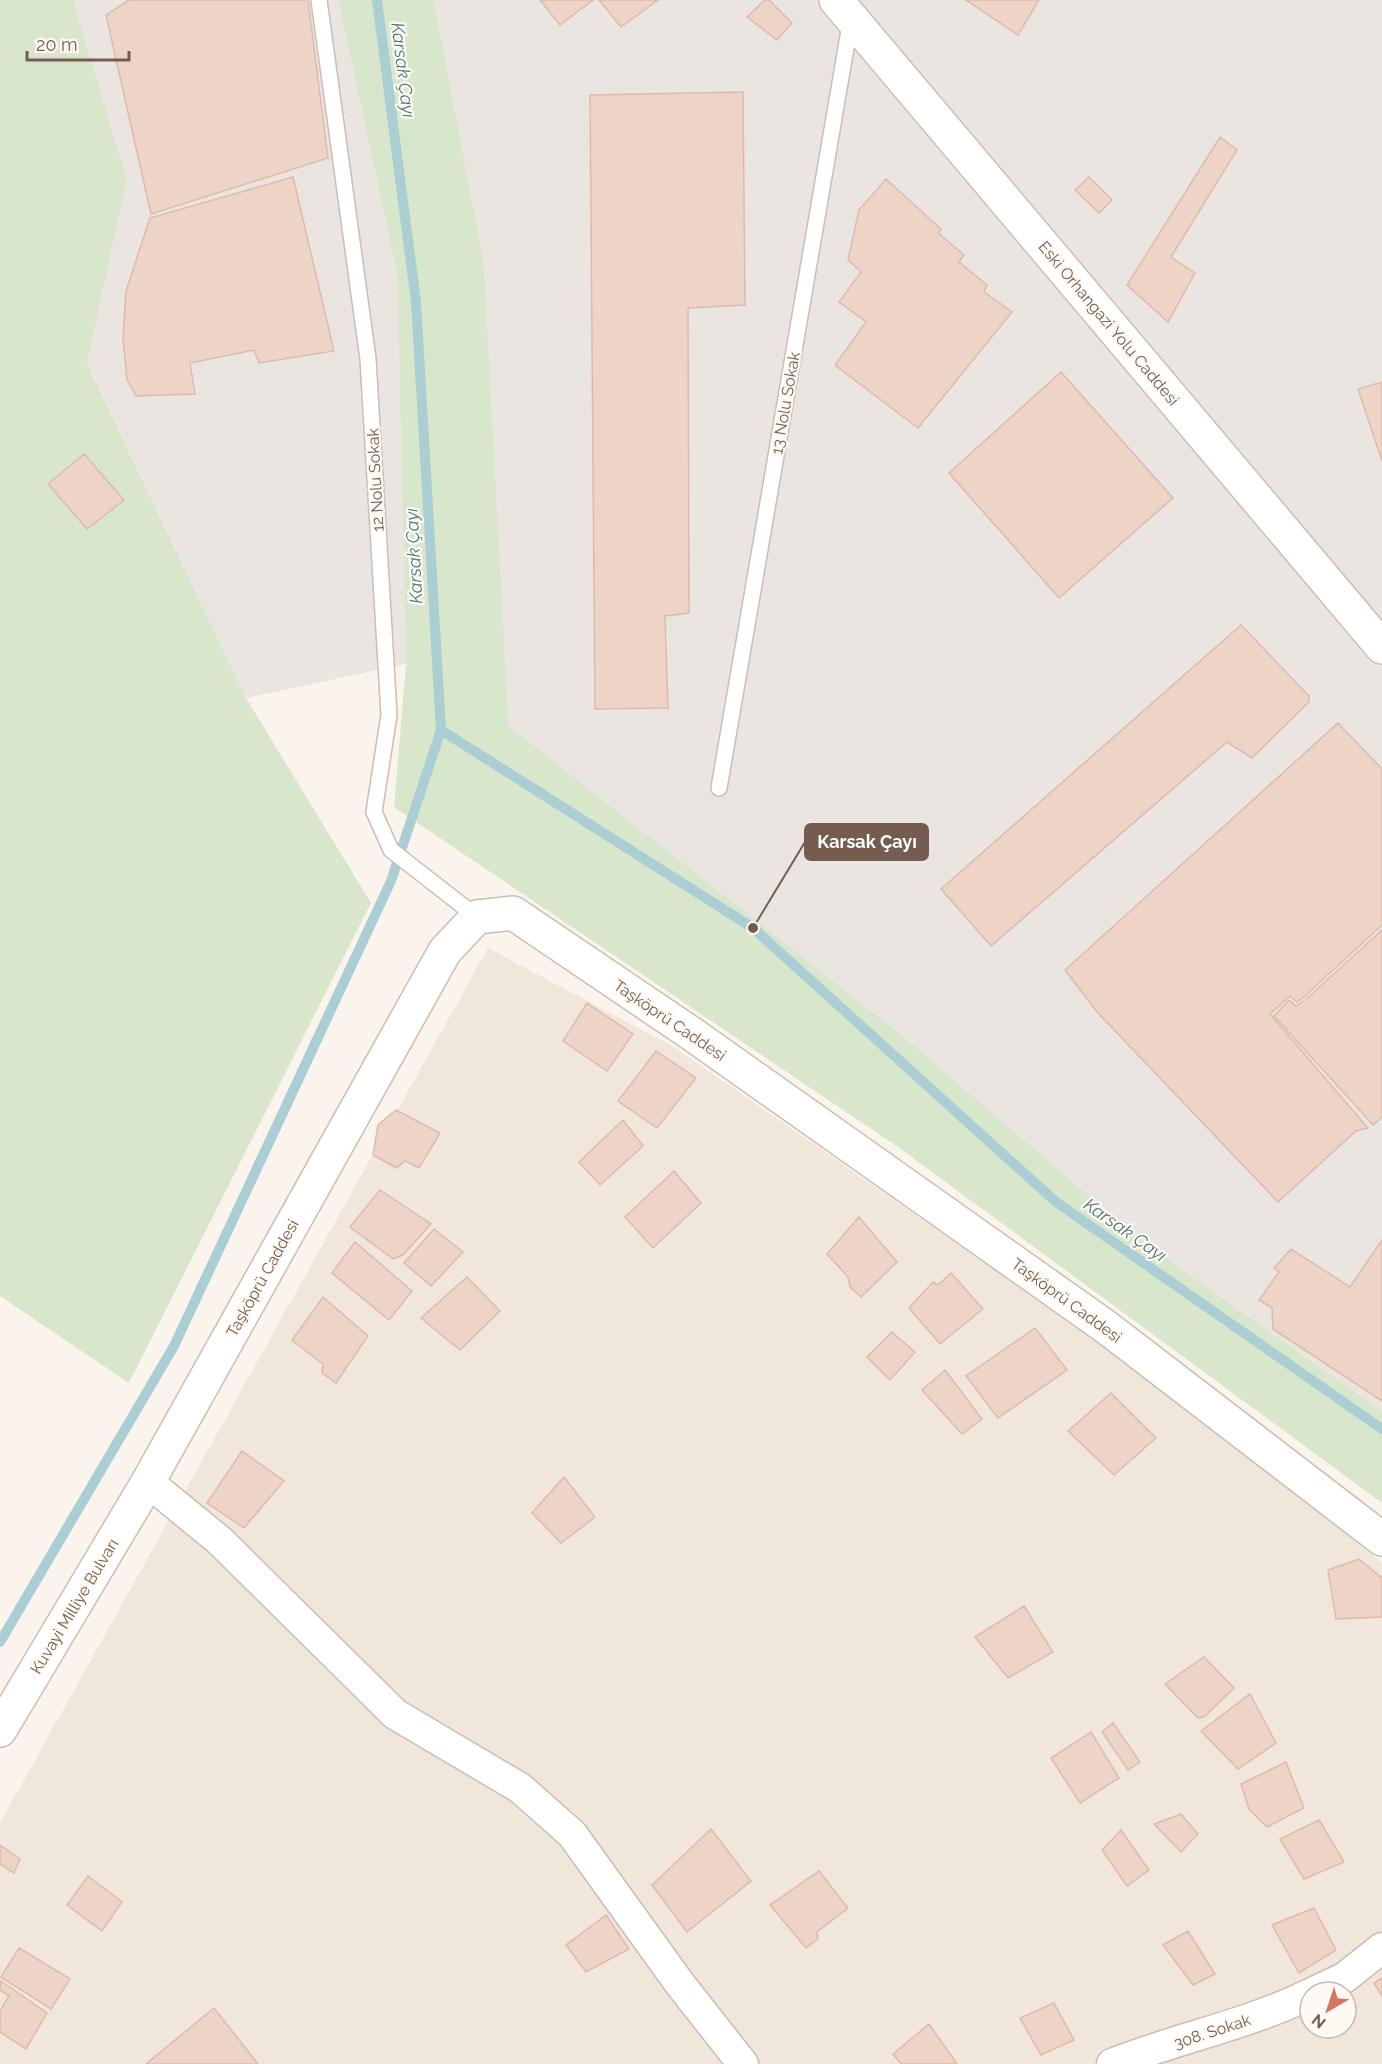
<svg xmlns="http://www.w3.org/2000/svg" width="1382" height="2064" font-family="Raleway,sans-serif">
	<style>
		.residential { fill: #f1e6db; fill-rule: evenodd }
		.industrial { fill: #ebe5e1 }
		.green { fill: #d8e7cc }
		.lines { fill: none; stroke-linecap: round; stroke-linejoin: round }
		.stream { stroke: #aaced3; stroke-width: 10 }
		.building { fill: #edd4c7; stroke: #debba9; stroke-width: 1.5 }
		.lane-casing { stroke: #ccbdb3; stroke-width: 18 }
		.street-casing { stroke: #ccbdb3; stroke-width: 33 }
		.secondary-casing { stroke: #cebdb1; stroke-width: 36 }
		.lane { stroke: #fff; stroke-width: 15 }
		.street { stroke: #fff; stroke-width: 30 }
		.secondary { stroke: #fff; stroke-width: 33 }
		.labels { text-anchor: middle; stroke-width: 4.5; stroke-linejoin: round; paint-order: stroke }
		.street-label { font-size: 16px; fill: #745c51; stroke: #fdf9f3 }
		.water-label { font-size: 18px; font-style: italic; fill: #4a777d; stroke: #fdf9f3 }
		.leader { fill: none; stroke: #745c51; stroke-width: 2 }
		.callout-dot { fill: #745c51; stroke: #fdf9f3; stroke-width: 2 }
		.callout { fill: #745c51; stroke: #745c51; stroke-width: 2 }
		.callout-label { font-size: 18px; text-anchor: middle; font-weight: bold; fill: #fff }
	</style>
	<rect width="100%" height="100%" fill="#fbf4ec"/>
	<path class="residential" d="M488 948 674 1047 1193 1408 1382 1563V2064H0V1823ZM1310 1992H1346V2028H1310Z"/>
	<path class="industrial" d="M73 0H338L397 274 406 664 246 698 87 362 127 180Z
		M434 0H1382V1411L1142 1241 902 1035 509 726 484 263Z"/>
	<path class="green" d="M0 0H73L127 180 87 363 246 698 371 903 129 1383 0 1296Z
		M338 0H434L484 263 509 726 902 1035 1142 1241 1382 1411V1503L898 1147 394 807 406 664 397 274Z"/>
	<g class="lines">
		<path class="stream" d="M377 0 416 302 441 730 753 928 1056 1202 1382 1429
			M0 1642 174 1346 391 881 441 730"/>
	</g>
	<path class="building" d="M129 0H308L328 158 151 214 106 15Z
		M540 0H593L560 25Z
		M599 0H658L621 27Z
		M765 0H769L792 23 777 40 747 17Z
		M966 0H1039L1018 35Z
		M743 92 745 305 688 308 689 613 665 616 668 708 595 709 590 95Z
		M1220 137 1237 150 1171 257 1195 273 1168 322 1127 285Z
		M293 177 334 351 259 363 254 350 190 363 195 394 136 396 127 380 123 338 126 291 150 218Z
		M1089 177 1112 200 1099 213 1075 190Z
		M886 179 941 229 938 233 964 255 959 262 987 285 984 292 1012 312 918 428 835 365 866 322 839 302 861 272 848 260 859 210Z
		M1061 372 1173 498 1059 598 949 473Z
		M1382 382V461L1358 389Z
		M84 454 124 500 87 529 48 484Z
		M1241 625 1309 696V702L1252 758 1227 742 991 946 941 889Z
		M1338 723 1382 769V925L1304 997 1297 1002 1290 996 1270 1014 1368 1128 1356 1131 1278 1202 1097 1012 1065 970Z
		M1382 930V1117L1373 1125 1274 1016 1289 1000 1296 1006 1305 1000Z
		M587 1003 633 1034 607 1071 563 1041Z
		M656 1051 696 1078 657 1128 618 1101Z
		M396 1110 440 1133 419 1168 405 1161 397 1168 373 1155 378 1125Z
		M623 1120 643 1146 600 1185 579 1162Z
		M674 1171 701 1203 653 1248 625 1217Z
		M380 1190 431 1224 403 1255 393 1259 350 1227Z
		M859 1217 897 1262 861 1297 850 1287 848 1277 827 1254Z
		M434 1229 463 1252 431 1286 404 1263Z
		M1382 1240V1401L1273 1329 1272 1308 1259 1300 1279 1272 1274 1268 1291 1249 1350 1287Z
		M355 1242 412 1291 389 1320 332 1273Z
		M951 1273 983 1309 940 1344 909 1308 933 1282 938 1285Z
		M467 1277 500 1311 460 1350 421 1318Z
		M323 1297 368 1336 336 1383 322 1373 323 1364 292 1340Z
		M1035 1328 1067 1370 998 1418 966 1376Z
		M892 1332 915 1352 890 1380 867 1357Z
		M945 1370 982 1419 962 1434 922 1390Z
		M1111 1393 1156 1438 1114 1475 1068 1431Z
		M242 1451 284 1481 244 1528 207 1503Z
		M564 1477 595 1517 561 1543 532 1513Z
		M1359 1559 1382 1578V1617L1336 1619 1328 1570Z
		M1024 1606 1053 1652 1008 1678 975 1637Z
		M1204 1657 1234 1688 1204 1717 1198 1718 1165 1684Z
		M1250 1694 1276 1743 1238 1769 1201 1731Z
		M1113 1723 1140 1762 1128 1770 1102 1732Z
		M1091 1732 1119 1778 1080 1803 1051 1758Z
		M1286 1762 1304 1808 1267 1827 1249 1809 1241 1784Z
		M1181 1814 1198 1834 1181 1852 1154 1824Z
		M1319 1820 1344 1862 1304 1879 1280 1839Z
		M711 1829 751 1881 687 1932 652 1885Z
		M1121 1830 1149 1870 1127 1886 1102 1850Z
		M0 1845 20 1859 14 1873 0 1864Z
		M819 1871 848 1908 817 1932 818 1939 806 1948 770 1905Z
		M88 1876 122 1902 102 1931 67 1905Z
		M1314 1908 1336 1950 1299 1973 1272 1925Z
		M606 1915 629 1949 586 1972 566 1945Z
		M1188 1931 1215 1974 1193 1985 1163 1945Z
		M19 1948 70 1979 51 2009 1 1977Z
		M1382 1978V1996L1374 1983Z
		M1 1981 47 2013 26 2049 0 2032V2011L9 1996 0 1990Z
		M1054 2003 1074 2040 1041 2055 1020 2018Z
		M214 2008 258 2064H146Z
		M929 2024 957 2064H901L893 2054Z"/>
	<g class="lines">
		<g class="lane-casing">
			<path id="lane" d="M319 0 368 359 389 715 374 812 391 850 477 917
				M719 788 851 19"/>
		</g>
		<g class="street-casing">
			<path id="street" d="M148 1482 220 1541 395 1714 520 1788 572 1834 680 1984 743 2064
				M1314 1992 1344 1978 1382 1948
				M1112 2064C1177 2038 1247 2025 1310 1994"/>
		</g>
		<g class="secondary-casing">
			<path id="secondary" d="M836 0 1382 647
				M0 1730 148 1482 445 951 477 917 513 913 692 1034 1106 1327 1382 1539"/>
		</g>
		<use href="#lane" class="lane"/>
		<use href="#street" class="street"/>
		<use href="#secondary" class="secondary"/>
	</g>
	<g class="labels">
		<g class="street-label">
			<text transform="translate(1109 323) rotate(50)" y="6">Eski Orhangazi Yolu Caddesi</text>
			<text transform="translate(785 403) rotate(-80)" y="6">13 Nolu Sokak</text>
			<text transform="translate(375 480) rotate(-93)" y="6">12 Nolu Sokak</text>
			<text transform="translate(670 1020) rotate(34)" y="6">Taşköprü Caddesi</text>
			<text transform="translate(262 1278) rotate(-61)" y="6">Taşköprü Caddesi</text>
			<text transform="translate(1067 1300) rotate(36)" y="6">Taşköprü Caddesi</text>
			<text transform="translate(74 1606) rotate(-59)" y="6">Kuvayi Milliye Bulvarı</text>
			<text transform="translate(1212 2031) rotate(-18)" y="6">308. Sokak</text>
		</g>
		<g class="water-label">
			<text transform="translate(403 70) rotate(83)" y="6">Karsak Çayı</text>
			<text transform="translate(414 556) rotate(-93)" y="6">Karsak Çayı</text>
			<text transform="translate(1125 1230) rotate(35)" y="6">Karsak Çayı</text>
		</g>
	</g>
	<path class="leader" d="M753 928L805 842"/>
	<circle class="callout-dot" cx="753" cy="928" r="6"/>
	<rect class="callout" x="805" y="824" width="123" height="36" rx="6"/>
	<g class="callout-label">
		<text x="867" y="848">Karsak Çayı</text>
	</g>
	<g transform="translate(1328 2010) rotate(219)"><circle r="28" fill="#fdf9f3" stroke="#c6bab2" stroke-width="1.5"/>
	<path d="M0-4.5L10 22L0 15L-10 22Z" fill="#d57661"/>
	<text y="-9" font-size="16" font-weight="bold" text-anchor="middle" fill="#745c51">N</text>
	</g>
	<path d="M27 51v9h102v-9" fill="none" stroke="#745c51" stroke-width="3"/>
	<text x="36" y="51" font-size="18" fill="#745c51" stroke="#fdf9f3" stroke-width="4.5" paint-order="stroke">20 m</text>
</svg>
